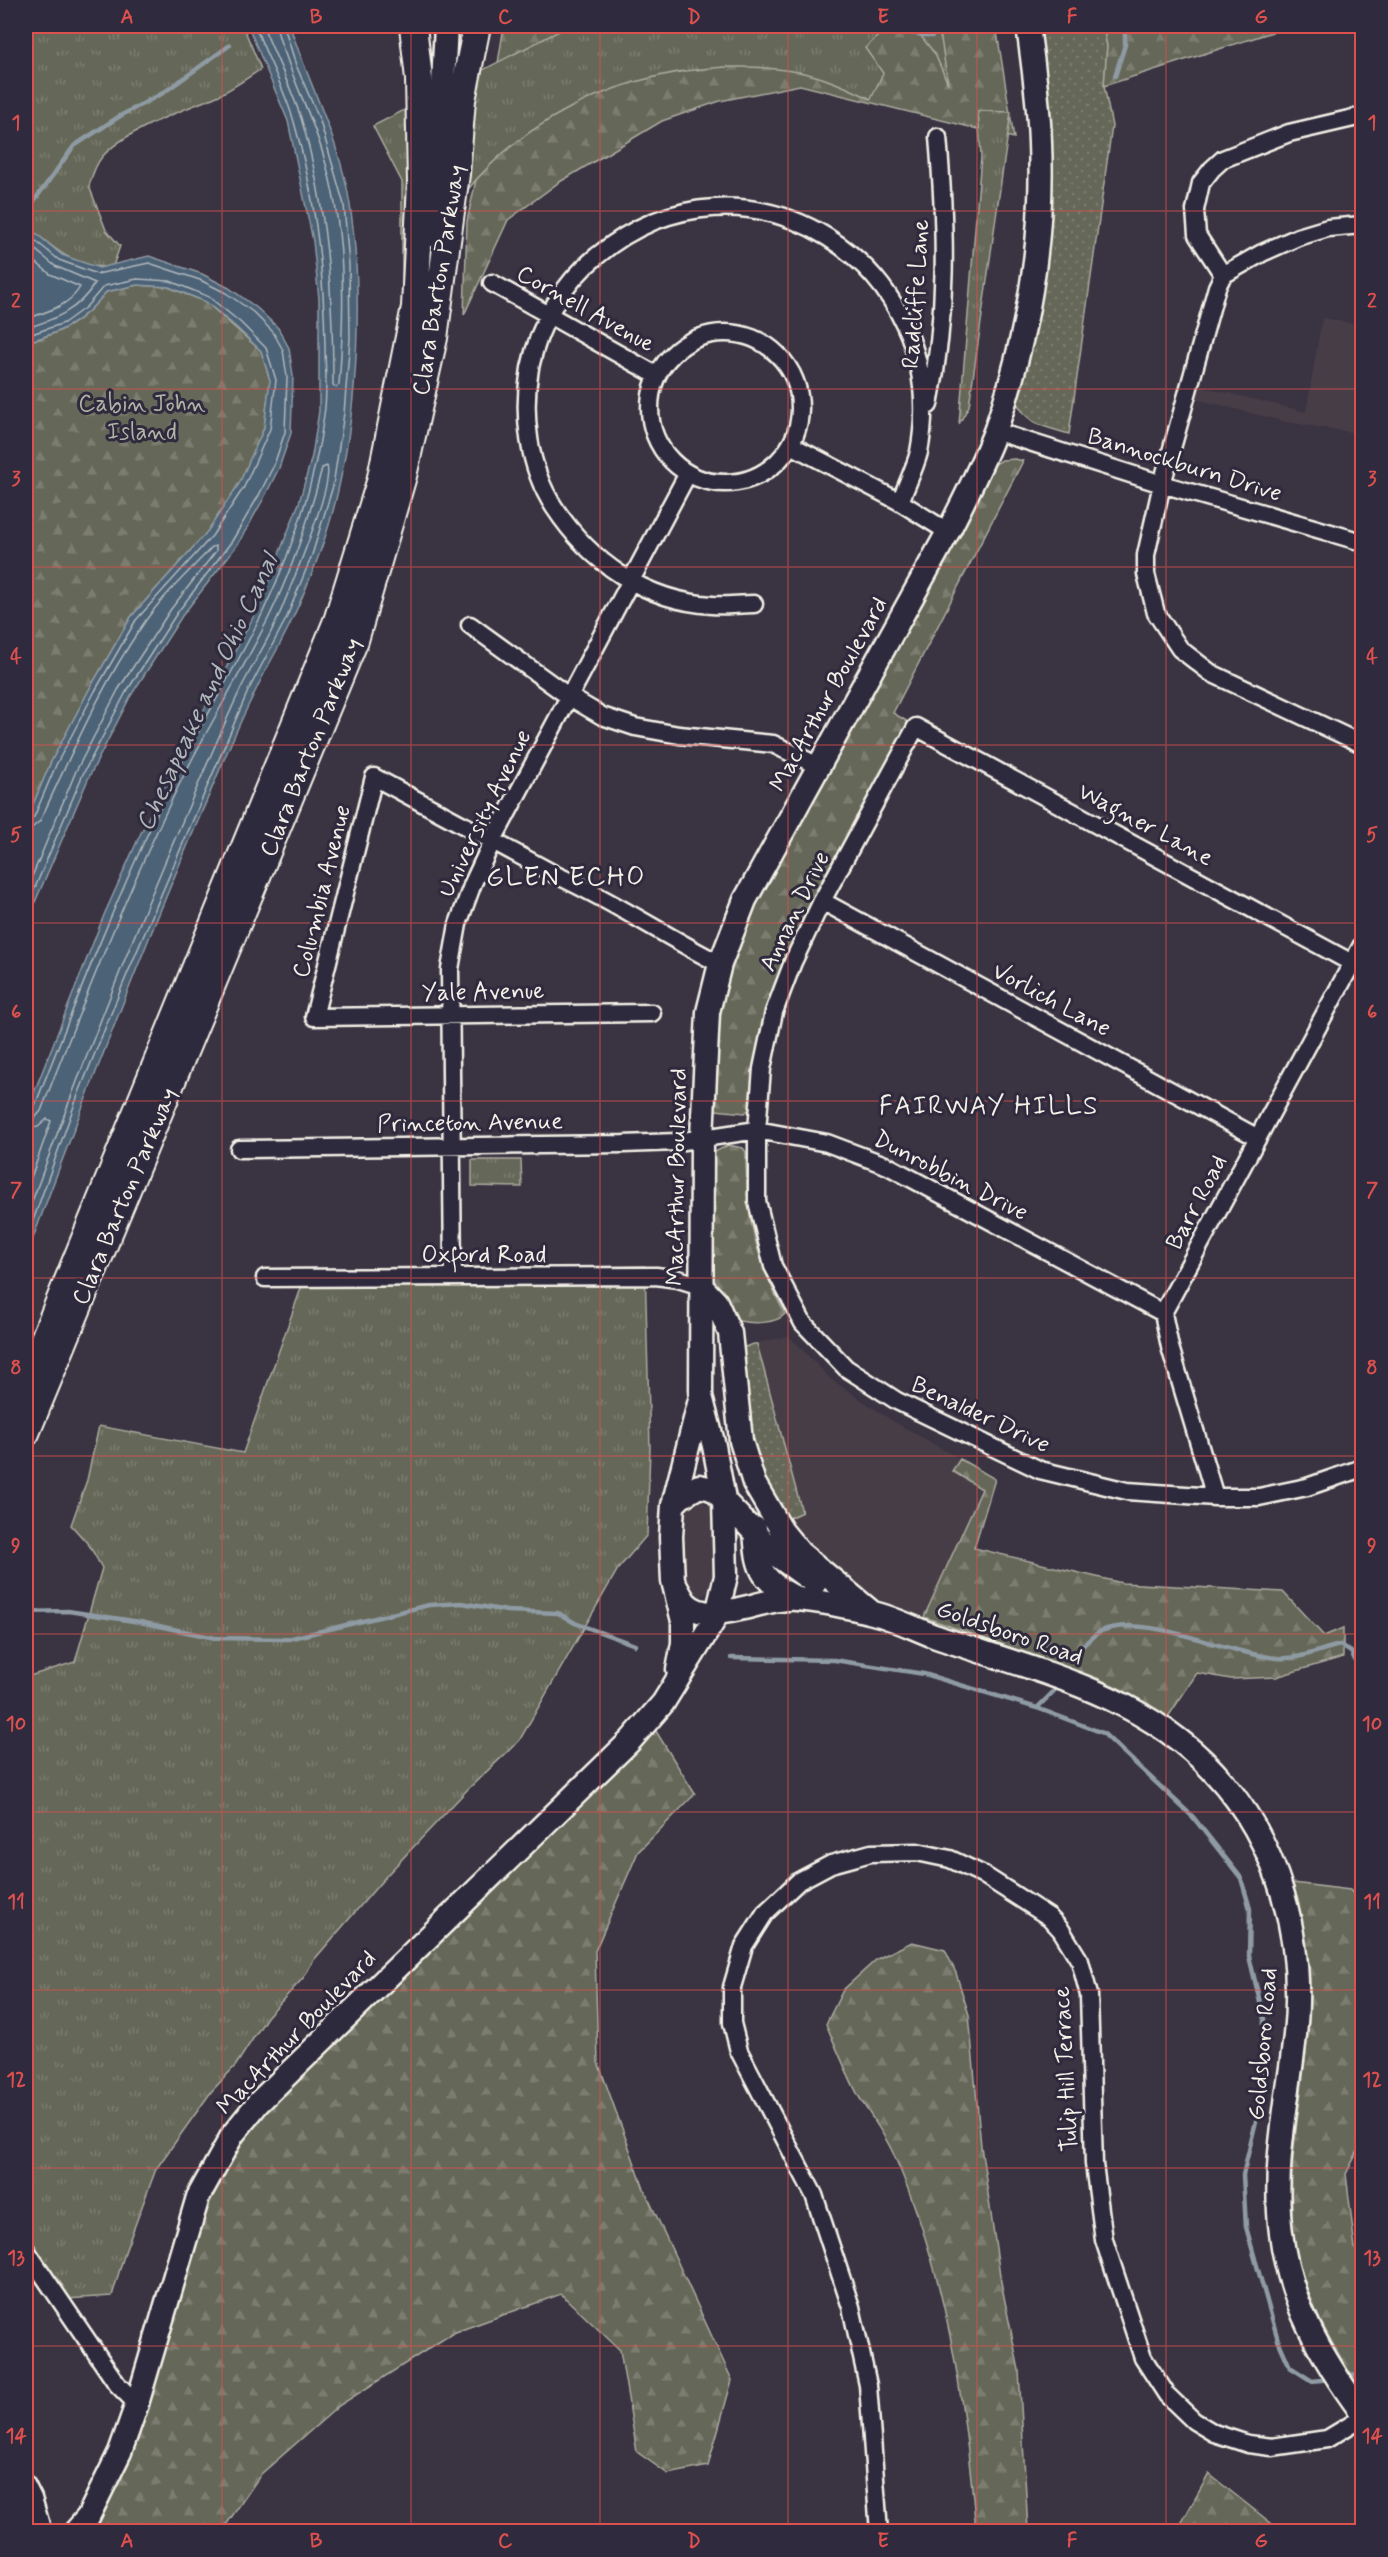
<svg xmlns="http://www.w3.org/2000/svg" width="1388" height="2557" font-family="Mynerve,sans-serif">
	<style>
		.built { fill: #473e47 }
		.grass { fill: url(#grass-dots); stroke: #acaca0; stroke-width: 1.5 }
		.forest { fill: url(#forest-firs); stroke: #acaca0; stroke-width: 1.5 }
		.park { fill: url(#park-tufts); stroke: #acaca0; stroke-width: 1.5 }
		.water { fill: #4c6277; stroke: #8f9ba4; stroke-width: 1.5 }
		.lines { fill: none; stroke-linecap: round; stroke-linejoin: round }
		.shore { stroke: #b1b8bb; stroke-width: 1.5 }
		.stream { stroke: #8f9ba4; stroke-width: 4.5 }
		.minor-casing { stroke: #f4f1e8; stroke-width: 21 }
		.major-casing { stroke: #f4f1e8; stroke-width: 27 }
		.highway-casing { stroke: #f4f1e8; stroke-width: 30 }
		.minor { stroke: #2f2a3d; stroke-width: 16 }
		.major { stroke: #2f2a3d; stroke-width: 22 }
		.highway { stroke: #2f2a3d; stroke-width: 26 }
		.grid { fill: none; stroke: #dc504e; stroke-width: 1.5; stroke-opacity: 0.55 }
		.labels { text-anchor: middle; stroke-width: 6; stroke-linejoin: round; paint-order: stroke }
		.street-label { font-size: 24px; fill: #f4f1e8; stroke: #2f2a3d }
		.park-label { font-size: 24px; fill: #b4b3a7; stroke: #2f2a3d }
		.water-label { font-size: 26px; font-style: italic; fill: #b1b8bb; stroke: #2f2a3d }
		.neighbourhood-label { font-size: 26px; letter-spacing: 1.5px; fill: #f4f1e8; stroke: #2f2a3d }
		.quarter-label { font-size: 27px; letter-spacing: 1.5px; fill: #f4f1e8; stroke: #2f2a3d }
		.neatline { fill: none; stroke: #dc504e; stroke-width: 2 }
		.grid-label { font-size: 20px; text-anchor: middle; font-weight: bold; fill: #dc504e }
	</style>
	<defs>
		<pattern id="grass-dots" width="8" height="8" patternUnits="userSpaceOnUse" patternTransform="scale(1.5)"><rect width="8" height="8" fill="#656758"/><path d="M2 2h.1M6 6h.1" fill="none" stroke="#7c7d70" stroke-width="1.8" stroke-linecap="round"/></pattern>
		<pattern id="forest-firs" width="22" height="20" patternUnits="userSpaceOnUse" patternTransform="scale(1.5)"><rect width="22" height="20" fill="#656758"/><path d="M5 1l3.5 6h-7zM16 11l3.5 6h-7z" fill="#7c7d70"/></pattern>
		<pattern id="park-tufts" width="24" height="20" patternUnits="userSpaceOnUse" patternTransform="scale(1.5)"><rect width="24" height="20" fill="#656758"/><path d="M3 7l-1-3M5 7V3M7 7l1-3M15 17l-1-3M17 17v-4M19 17l1-3" fill="none" stroke="#7c7d70"/></pattern>
	</defs>
	<rect width="100%" height="100%" fill="#3a3342"/>
	<filter id="ink" filterUnits="userSpaceOnUse"><feTurbulence type="fractalNoise" baseFrequency=".0167" numOctaves="2"/><feDisplacementMap in="SourceGraphic" scale="12" xChannelSelector="R" yChannelSelector="G"/><feConvolveMatrix kernelMatrix="1 2 1 2 8 2 1 2 1" color-interpolation-filters="sRGB"/></filter>
	<g filter="url(#ink)">
		<path class="built" d="M1322 318 1362 325V434L1287 422 1196 399 1199 386 1306 412Z
			M789 1336 832 1380 891 1420 995 1479 945 1629 843 1583 777 1517 740 1347Z
			M698 1500 711 1506 713 1513 718 1564 714 1588 701 1597 689 1591 685 1585 681 1563 680 1532 685 1510 688 1505Z"/>
		<path class="grass" d="M1039 26H1103L1107 46 1104 86 1112 126 1069 434C1043 426 1026 425 1015 398L1038 308Z
			M754 1344H757L802 1512 789 1518 779 1516 751 1445 741 1348Z"/>
		<path class="forest" d="M504 26H996L1014 138 800 85 720 101 662 121 558 183 508 220 464 315 467 221 488 125Z
			M1103 26H1291L1104 86 1107 46Z
			M137 285 168 287 206 302 261 351 270 380 264 428 239 484 207 532 131 617 90 688 51 762 26 821V342C62 334 83 321 106 292Z
			M1015 459 1023 461 893 713 910 723 807 915 752 1106 745 1113 715 1110 711 1108 716 1025 726 979 755 900 946 559 988 468 1002 460Z
			M728 1145 743 1148 746 1152C746 1217 755 1257 785 1314 776 1324 753 1324 739 1321L712 1279 709 1161 715 1152Z
			M960 1459 995 1479 974 1548 1122 1583 1283 1592 1324 1636 1343 1628V1657L1276 1677 1231 1679 1197 1673 1168 1717 1123 1690 1097 1678 924 1617 982 1489 952 1471Z
			M649 1720 695 1794 638 1852 595 1951 598 2062 644 2189 732 2380 708 2466 668 2474 637 2452 620 2350 561 2294 453 2333 340 2405 261 2474 222 2531 75 2532 88 2517 198 2197 233 2134Z
			M1293 1883 1350 1890 1362 1904V2143L1346 2174 1355 2248 1362 2262V2391C1332 2346 1304 2298 1295 2243 1282 2159 1309 2079 1310 1995 1311 1957 1302 1920 1293 1883Z
			M912 1942 945 1950 956 1973 969 2015 981 2146 1001 2282 1019 2370 1028 2531H976C965 2402 947 2273 893 2153 884 2133 869 2114 858 2095 846 2072 836 2047 826 2024L843 1990 877 1959Z
			M1209 2474 1281 2531H1177Z"/>
		<path class="park" d="M26 26H243L261 69C246 79 232 89 217 96 184 110 125 130 102 157 95 165 92 176 89 186L106 230 120 246 113 266C78 272 51 246 26 225Z
			M569 26H889L865 48 883 73 871 99C848 88 825 77 799 72 678 51 542 96 465 193 436 230 419 271 402 313V182L373 126Z
			M913 26H939L948 84 935 54Z
			M978 111 1011 112 969 406 959 424 981 156Z
			M472 1160H521L522 1187 472 1186Z
			M645 1266 650 1448 647 1535 618 1569 519 1741 467 1790 387 1875 313 1961 304 1977 267 2017 236 2065 211 2092 156 2169 125 2252 112 2296 66 2299 26 2231V1677L75 1662 102 1568 89 1545 71 1525 87 1480 99 1426 243 1453 306 1274 445 1269Z"/>
		<path class="water" d="M248 26H290C309 85 341 143 350 205 363 291 358 402 339 486 330 530 310 581 291 622 280 646 266 668 255 692 237 727 222 764 207 800 142 950 83 1103 26 1257V1113L104 915 139 837 168 777 257 610 299 503 312 456 319 411V299L313 241 288 121Z
			M26 225 62 255 99 268 149 256 202 274 229 288 257 308 278 328 289 348 293 376 291 433 279 468 264 498 238 544 182 616 130 697 89 777 26 923V821L51 762 90 688 131 617 207 532 239 484 264 428 270 380 261 351 236 327 206 302 169 287 137 285 106 292C83 321 62 333 26 342Z"/>
		<g class="lines">
			<path class="shore" d="M263 26C275 56 291 87 301 118 327 205 333 295 333 385L336 387 339 385C345 308 346 228 323 154 313 120 297 89 286 56 282 46 277 36 277 26
				M26 233 59 260 97 274 149 263 200 280 226 293 253 312 273 332 283 350 287 377 285 432 274 465 259 495 232 541 177 613 125 694 83 774 26 909
				M26 242 55 266 95 283C79 310 54 320 26 328
				M26 254 50 274 80 287C69 307 45 312 26 319
				M26 336 64 323 86 307 104 286 137 279 170 281 209 297 240 322 266 348 276 380 270 429 244 487 212 536 136 620 95 691 56 765 34 817 26 821
				M26 828 33 827 40 821C71 755 100 687 142 626 160 598 189 572 212 547L216 546V551L171 609 118 690 76 771 26 891
				M26 1112 34 1108C77 998 120 888 172 783 200 725 234 671 262 614 292 551 315 484 324 415 328 393 325 368 325 346 324 270 315 195 294 122 285 90 267 57 255 26
				M26 1120 35 1118 41 1111C84 1001 127 891 179 785 207 728 241 674 269 617 292 570 309 519 322 468L327 466C334 484 293 581 284 603 273 633 255 660 241 688 225 722 210 757 195 792 134 932 78 1075 26 1218
				M26 1129 38 1127 47 1119 51 1121 26 1192
				M26 1240 78 1095 123 984 248 691 286 619 312 555 333 486 344 413 350 339 349 265 344 205 320 121 296 65 284 26"/>
			<path class="stream" d="M347 26 362 27
				M859 26 932 36
				M1088 26H1089
				M1115 76 1125 45V26
				M26 212 74 146 120 116 163 93 230 45
				M26 1612 68 1611 140 1622 215 1638 288 1639 429 1605 462 1603 507 1611 558 1613 575 1623 635 1645
				M1073 1656C1081 1648 1091 1636 1101 1631 1146 1612 1226 1654 1277 1658 1300 1660 1318 1650 1340 1645L1351 1652 1362 1673
				M731 1658 834 1660 924 1674 1037 1708 1103 1733 1193 1817 1241 1878 1250 1909 1249 1956 1264 2019 1263 2092 1243 2175 1246 2227 1278 2340 1290 2367 1312 2381 1330 2379
				M1037 1708 1054 1691
				M1345 2377 1362 2374"/>
			<g class="minor-casing">
				<path id="minor" d="M1362 225 1328 228 1298 237 1262 253 1223 275 1217 287 1162 484 1146 555V574L1156 613 1180 649 1211 673 1362 744
					M1223 275 1197 235 1195 210 1201 183 1212 169 1223 159 1289 133 1362 116
					M492 283 656 375
					M650 408a75 75 0 1 1 150 0a75 75 0 1 1-150 0Z
					M929 405C948 313 946 230 938 137
					M995 431 1162 484 1362 542
					M791 445 900 502 948 532
					M754 604C740 604 725 606 712 605 645 601 590 562 554 507 528 467 522 414 530 368 539 324 562 284 597 256 745 132 955 264 919 452 915 468 906 486 900 502
					M470 625 568 696 602 716 635 727 679 735 773 744 818 766
					M822 901 1258 1138
					M1352 963 916 727 822 901 793 962 774 1012 762 1069 757 1130V1201L773 1266 803 1323 846 1368 897 1401 1040 1470 1127 1491 1215 1497H1259L1307 1487 1362 1468
					M652 1013 314 1017 374 777 556 875C613 901 665 936 720 964
					M239 1149 623 1144 677 1142 757 1130 827 1143 888 1166 1163 1313
					M453 1277 450 969 458 924 473 883 493 840 687 475
					M265 1278 656 1276 678 1279 701 1286
					M1215 1497 1170 1347 1163 1313 1362 945
					M26 2250 117 2384 137 2404
					M26 2484 33 2498 43 2532
					M879 2532 868 2385 851 2307 814 2195 739 2051 732 2023V1987L744 1946 765 1913 799 1881 831 1864 871 1853 917 1852 950 1859 982 1874 1049 1917 1061 1930 1080 1961 1089 1995 1094 2164 1104 2240 1143 2358 1167 2395 1194 2421 1214 2433 1248 2444 1272 2447 1327 2439 1362 2418"/>
			</g>
			<g class="major-casing">
				<path id="major" d="M428 236 441 121 446 26
					M701 1286 716 1302 730 1333 741 1441 754 1483 782 1531 800 1553 869 1610
					M673 1505 681 1497 699 1486 713 1489 775 1554 815 1583
					M755 1528C757 1567 759 1580 796 1598
					M673 1581C677 1588 681 1597 686 1603 710 1629 765 1595 797 1599 822 1601 849 1607 873 1613 894 1618 913 1628 934 1636 1032 1670 1140 1692 1214 1772 1280 1843 1305 1941 1295 2035 1288 2101 1272 2166 1281 2233 1289 2301 1322 2359 1362 2413
					M678 1670 683 1643V1621L673 1581 671 1537 673 1505 701 1396
					M75 2532 88 2517 120 2452 137 2404 198 2197 233 2134 258 2103 630 1741 663 1703 713 1622 717 1614 726 1576 724 1499 714 1446 701 1396 702 1137 708 1012 720 964 745 900 948 532C965 498 983 464 996 429 1027 338 1044 239 1040 143 1039 104 1033 64 1028 26"/>
			</g>
			<g class="highway-casing">
				<path id="highway" d="M26 1383 337 621 380 482 415 307 421 182 419 79 413 26
					M26 1433 355 640 403 476 434 338 456 174 462 100 477 26"/>
			</g>
			<use href="#minor" class="minor"/>
			<use href="#major" class="major"/>
			<use href="#highway" class="highway"/>
		</g>
	</g>
	<path class="grid" d="M222 26V2532M411 26V2532M600 26V2532M788 26V2532M977 26V2532M1166 26V2532M26 211H1362M26 389H1362M26 567H1362M26 745H1362M26 923H1362M26 1101H1362M26 1278H1362M26 1456H1362M26 1634H1362M26 1812H1362M26 1990H1362M26 2168H1362M26 2346H1362"/>
	<g class="labels">
		<g class="street-label">
			<text transform="translate(438 280) rotate(-81)" y="8">Clara Barton Parkway</text>
			<text transform="translate(915 294) rotate(-86)" y="8">Radcliffe Lane</text>
			<text transform="translate(586 308) rotate(29)" y="8">Cornell Avenue</text>
			<text transform="translate(1185 464) rotate(17)" y="8">Bannockburn Drive</text>
			<text transform="translate(828 694) rotate(-61)" y="8">MacArthur Boulevard</text>
			<text transform="translate(310 747) rotate(-68)" y="8">Clara Barton Parkway</text>
			<text transform="translate(484 813) rotate(-64)" y="8">University Avenue</text>
			<text transform="translate(1146 824) rotate(28)" y="8">Wagner Lane</text>
			<text transform="translate(321 891) rotate(-76)" y="8">Columbia Avenue</text>
			<text transform="translate(794 911) rotate(-64)" y="8">Annan Drive</text>
			<text transform="translate(483 991) rotate(-1)" y="8">Yale Avenue</text>
			<text transform="translate(1052 999) rotate(28)" y="8">Vorlich Lane</text>
			<text transform="translate(470 1122) rotate(-1)" y="8">Princeton Avenue</text>
			<text transform="translate(951 1175) rotate(27)" y="8">Dunrobbin Drive</text>
			<text transform="translate(676 1177) rotate(-89)" y="8">MacArthur Boulevard</text>
			<text transform="translate(124 1196) rotate(-67)" y="8">Clara Barton Parkway</text>
			<text transform="translate(1196 1202) rotate(-62)" y="8">Barr Road</text>
			<text x="484" y="1262">Oxford Road</text>
			<text transform="translate(981 1414) rotate(25)" y="8">Benalder Drive</text>
			<text transform="translate(1010 1632) rotate(19)" y="8">Goldsboro Road</text>
			<text transform="translate(296 2032) rotate(-46)" y="8">MacArthur Boulevard</text>
			<text transform="translate(1262 2044) rotate(-85)" y="8">Goldsboro Road</text>
			<text transform="translate(1065 2069) rotate(-93)" y="8">Tulip Hill Terrace</text>
		</g>
		<g class="park-label">
			<text x="142" y="411">Cabin John<tspan x="142" dy="28">Island</tspan></text>
		</g>
		<g class="water-label">
			<text transform="translate(206 692) rotate(-65)" y="9">Chesapeake and Ohio Canal</text>
		</g>
		<g class="neighbourhood-label">
			<text x="989" y="1114">FAIRWAY HILLS</text>
		</g>
		<g class="quarter-label">
			<text x="566" y="885">GLEN ECHO</text>
		</g>
	</g>
	<rect width="1388" height="2557" fill="none" stroke="#2f2a3d" stroke-width="66"/>
	<rect x="33" y="33" width="1322" height="2491" class="neatline"/>
	<g class="grid-label">
		<text x="127" y="23">A</text>
		<text x="316" y="23">B</text>
		<text x="505" y="23">C</text>
		<text x="694" y="23">D</text>
		<text x="883" y="23">E</text>
		<text x="1072" y="23">F</text>
		<text x="1261" y="23">G</text>
		<text x="16" y="129">1</text>
		<text x="1372" y="129">1</text>
		<text x="16" y="307">2</text>
		<text x="1372" y="307">2</text>
		<text x="16" y="485">3</text>
		<text x="1372" y="485">3</text>
		<text x="16" y="663">4</text>
		<text x="1372" y="663">4</text>
		<text x="16" y="841">5</text>
		<text x="1372" y="841">5</text>
		<text x="16" y="1018">6</text>
		<text x="1372" y="1018">6</text>
		<text x="16" y="1196">7</text>
		<text x="1372" y="1196">7</text>
		<text x="16" y="1374">8</text>
		<text x="1372" y="1374">8</text>
		<text x="16" y="1552">9</text>
		<text x="1372" y="1552">9</text>
		<text x="16" y="1730">10</text>
		<text x="1372" y="1730">10</text>
		<text x="16" y="1908">11</text>
		<text x="1372" y="1908">11</text>
		<text x="16" y="2086">12</text>
		<text x="1372" y="2086">12</text>
		<text x="16" y="2264">13</text>
		<text x="1372" y="2264">13</text>
		<text x="16" y="2442">14</text>
		<text x="1372" y="2442">14</text>
		<text x="127" y="2547">A</text>
		<text x="316" y="2547">B</text>
		<text x="505" y="2547">C</text>
		<text x="694" y="2547">D</text>
		<text x="883" y="2547">E</text>
		<text x="1072" y="2547">F</text>
		<text x="1261" y="2547">G</text>
	</g>
</svg>
